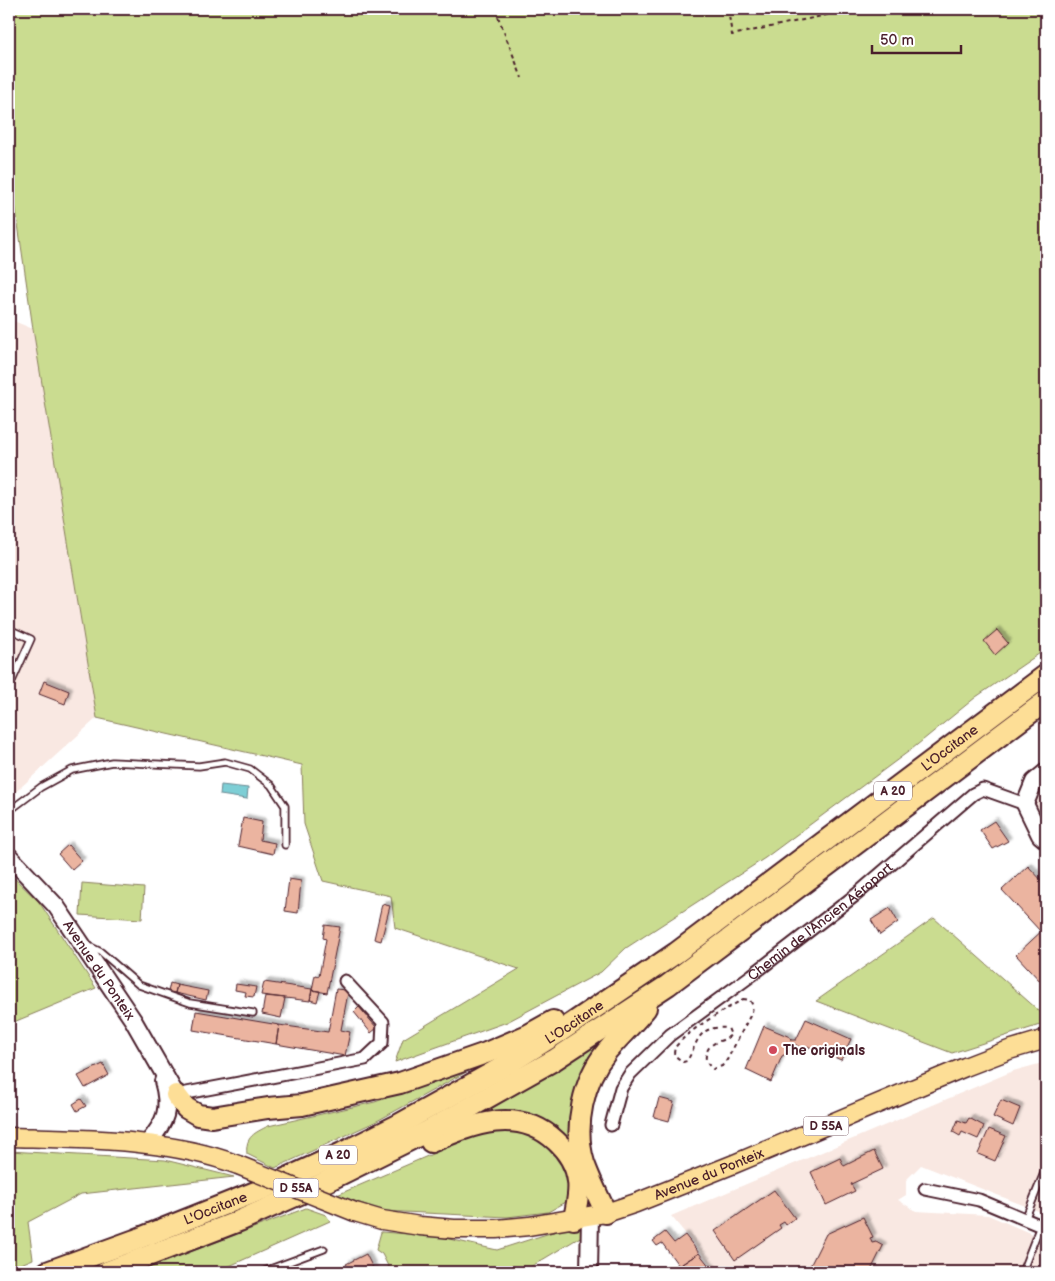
<svg xmlns="http://www.w3.org/2000/svg" width="1055" height="1281" font-family="'Balsamiq Sans',sans-serif">
	<style>
		.built { fill: #f9e8e2 }
		.green { fill: #cadc90; stroke: #8a7e5e }
		.water { fill: #7dced5; stroke: #698891 }
		.building { fill: #ebb4a0; stroke: #4a1f2b; filter: url(#shadow) }
		.lines { fill: none; stroke-linecap: round; stroke-linejoin: round }
		.lane-casing { stroke: #4a1f2b; stroke-width: 9 }
		.street-casing { stroke: #4a1f2b; stroke-width: 15 }
		.secondary-casing { stroke: #4a1f2b; stroke-width: 20 }
		.primary-casing { stroke: #4a1f2b; stroke-width: 21 }
		.highway-casing { stroke: #4a1f2b; stroke-width: 24 }
		.path { stroke: #4a1f2b; stroke-width: 2; stroke-dasharray: 4 4; stroke-linecap: butt }
		.lane { stroke: #fff; stroke-width: 5.5 }
		.street { stroke: #fff; stroke-width: 11 }
		.secondary { stroke: #fff; stroke-width: 16 }
		.primary { stroke: #fdde96; stroke-width: 18 }
		.highway { stroke: #fdde96; stroke-width: 20 }
		.primary-bridge-casing { stroke: #4a1f2b; stroke-width: 21; stroke-linecap: butt }
		.primary-bridge { stroke: #fdde96; stroke-width: 18 }
		.poi-dot { fill: #d1495b; stroke: #fff; stroke-width: 2 }
		.labels { text-anchor: middle; stroke-width: 4; stroke-linejoin: round; paint-order: stroke }
		.shield { fill: #fff; stroke: #80626b; stroke-width: 1 }
		.shield-label { font-size: 12px; font-weight: bold; fill: #4a1f2b }
		.street-label { font-size: 14px; fill: #4a1f2b; stroke: #fff }
		.poi-label { font-size: 14px; font-weight: bold; fill: #4a1f2b; stroke: #fff; text-anchor: start }
	</style>
	<defs>
		<filter id="shadow"><feDropShadow dx="3.5" dy="-3.5" stdDeviation="1" flood-color="#0004"/></filter>
	</defs>
	<rect width="100%" height="100%" fill="#fff"/>
	<filter id="ink" filterUnits="userSpaceOnUse"><feTurbulence type="fractalNoise" baseFrequency=".02" numOctaves="2"/><feDisplacementMap in="SourceGraphic" scale="10" xChannelSelector="R" yChannelSelector="G"/><feConvolveMatrix kernelMatrix="1 2 1 2 8 2 1 2 1" color-interpolation-filters="sRGB"/></filter>
	<g filter="url(#ink)">
		<path class="built" d="M9 319 33 329 97 718 9 798Z
			M1046 781V825L1036 809V800L1043 784Z
			M1046 1062V1214L921 1165 906 1180V1195L898 1200 916 1211 988 1215 1046 1240V1272H717L671 1216 1013 1071Z"/>
		<path class="green" d="M9 9H1046V649L976 697 912 749 765 858 626 948 601 972 507 1022 395 1062 403 1039 519 969 395 928 391 896 323 881 304 824 302 765 97 718 33 329 9 161Z
			M9 873 39 902 96 988 9 1024Z
			M82 883 144 888 142 919 80 915Z
			M934 918 1046 1017V1023L952 1053 816 1001Z
			M615 1034 584 1074 577 1156 554 1128 476 1118Z
			M499 1054 377 1121 275 1168 247 1154C245 1136 255 1133 268 1126L375 1102 432 1081Z
			M488 1130H530L563 1156 574 1189 566 1202 548 1212 507 1217 383 1211 337 1195Z
			M9 1151 165 1160 234 1177 81 1194 28 1222 33 1259 9 1269Z
			M306 1208 326 1215 330 1221 216 1272H137Z
			M578 1224 582 1236 522 1272H428L390 1270 382 1254 376 1250 381 1232 436 1236 497 1250Z"/>
		<path class="water" d="M221 785 248 788 247 799 220 795Z"/>
		<path class="building" d="M997 630 1008 643 995 655 984 641Z
			M44 681 69 691 65 704 39 694Z
			M243 818 262 822 260 840 275 843 273 854 238 846Z
			M994 821 1008 841 993 849 980 830Z
			M68 845 82 861 72 870 58 854Z
			M1028 866 1046 885V927L1041 932 1002 890Z
			M289 879 301 881 298 913 285 911Z
			M382 904 390 906 381 941 374 939Z
			M890 908 898 922 880 935 871 920Z
			M325 925 340 927 327 993 312 990 315 975 319 976 326 939 323 938Z
			M1046 927V977L1041 982 1016 955Z
			M264 982 312 989 310 1001 261 995Z
			M170 983 177 985 175 993 168 992Z
			M236 984 256 987 254 997 245 996 246 992 235 990Z
			M177 985 208 991 206 1000 175 993Z
			M336 989 345 990 348 993 341 1030 350 1032 345 1056 276 1044 279 1025 328 1032Z
			M312 990 320 991 317 1002 310 1000Z
			M265 996 285 998 281 1018 262 1014Z
			M359 1007 377 1028 371 1033 354 1012Z
			M196 1011 279 1025 276 1044 193 1030Z
			M806 1019 851 1039 841 1060 807 1046 805 1051 793 1043 790 1052 782 1056 771 1082 746 1070 764 1026 790 1037 791 1040H796Z
			M103 1064 109 1075 85 1088 78 1076Z
			M659 1098 674 1102 669 1121 654 1117Z
			M81 1099 86 1106 77 1111 73 1104Z
			M1001 1100 1020 1108 1013 1126 993 1117Z
			M969 1118 984 1126 978 1139 962 1132 960 1136 953 1132 958 1120 966 1123Z
			M989 1129 1006 1136 995 1161 978 1154Z
			M874 1151 883 1169 851 1184 855 1191 826 1205 811 1172 840 1158 844 1166Z
			M774 1190 795 1218 786 1225 784 1222 779 1225 781 1228 735 1260 715 1231Z
			M863 1217 873 1237 870 1238 872 1243 876 1242 883 1246 870 1272H807L826 1234Z
			M665 1232 674 1243 685 1235 699 1253 679 1266 662 1243 657 1246 653 1241Z
			M699 1253 714 1272H697L694 1268 688 1272H683L679 1266Z
			M366 1254 375 1272H348L350 1271 346 1264Z"/>
		<g class="lines">
			<g class="lane-casing">
				<path id="lane" d="M9 629 31 639 9 688
					M9 811 41 787 72 770 112 762 199 766 225 762 250 769 271 785 285 806V845
					M87 945 101 952 139 985 190 1003 253 1013
					M1025 1219 1046 1168
					M262 1272 324 1249
					M1022 1272 1040 1226"/>
			</g>
			<g class="street-casing">
				<g id="street">
					<path d="M176 1095 365 1059 382 1043 383 1022 345 981"/>
					<path id="s1" d="M611 1125 621 1088 630 1074 670 1035 752 975 857 894 973 794 983 789 1025 804"/>
					<path d="M925 1189 979 1200 1046 1228"/>
				</g>
			</g>
			<g class="secondary-casing">
				<g id="secondary">
					<path d="M1046 772 1034 782 1025 804 1040 835 1046 840"/>
					<path id="s2" d="M9 856 56 906 133 1020 176 1095"/>
					<path d="M147 1144C166 1122 171 1109 163 1081"/>
					<path d="M589 1272 590 1216"/>
				</g>
			</g>
			<g class="primary-casing">
				<g id="primary">
					<path d="M9 1137C83 1139 167 1138 238 1165"/>
					<path id="s3" d="M355 1212 382 1220 420 1226 454 1229H496L529 1226 606 1213 636 1203 734 1164 965 1067 1009 1050 1046 1039"/>
				</g>
			</g>
			<g class="highway-casing">
				<g id="highway">
					<path d="M176 1095 186 1108 198 1115 212 1117 268 1108 302 1105 400 1083 486 1053 528 1035 553 1021"/>
					<path d="M431 1142C473 1124 518 1106 556 1141 568 1152 576 1165 578 1181 580 1194 576 1206 574 1219"/>
					<path d="M606 1213C598 1196 590 1180 584 1163 573 1127 583 1080 607 1051 620 1036 634 1023 646 1008"/>
					<path id="s4" d="M47 1272 135 1240 263 1189 342 1153 398 1125 508 1064 561 1031 676 953 1046 675"/>
					<path d="M106 1272 239 1221 311 1189 428 1131 554 1060 668 985 1046 701"/>
				</g>
			</g>
			<path class="path" d="M495 9 522 78
				M728 9 732 35 855 9
				M743 999 750 1000 753 1006 752 1012 727 1060 722 1066 713 1069C708 1065 705 1061 706 1055 709 1040 722 1043 731 1035L728 1028C697 1025 699 1041 687 1061L683 1062 674 1055C674 1050 675 1047 678 1044 692 1027 724 1011 743 999Z"/>
			<use href="#lane" class="lane"/>
			<use href="#street" class="street"/>
			<use href="#secondary" class="secondary"/>
			<use href="#primary" class="primary"/>
			<use href="#highway" class="highway"/>
			<g class="primary-bridge-casing">
				<path id="primary-bridge" d="M238 1165 355 1212"/>
			</g>
			<use href="#primary-bridge" class="primary-bridge"/>
		</g>
	</g>
	<circle class="poi-dot" cx="773" cy="1050" r="5"/>
	<g class="labels">
		<g class="shield">
			<rect x="874" y="781.5" width="38" height="19" rx="4"/>
			<rect x="803.5" y="1116.5" width="45" height="19" rx="4"/>
			<rect x="319" y="1145.5" width="38" height="19" rx="4"/>
			<rect x="273.5" y="1178.5" width="45" height="19" rx="4"/>
		</g>
		<g class="shield-label">
			<text x="893" y="795">A 20</text>
			<text x="826" y="1130">D 55A</text>
			<text x="338" y="1159">A 20</text>
			<text x="296" y="1192">D 55A</text>
		</g>
		<g class="street-label">
			<text dy="5" stroke="none"><textPath href="#s4" startOffset="1050">L'Occitane</textPath></text>
			<text dy="5" stroke="none"><textPath href="#s1" startOffset="299">Chemin de l'Ancien Aéroport</textPath></text>
			<text dy="5" stroke="none"><textPath href="#s2" startOffset="146">Avenue du Ponteix</textPath></text>
			<text dy="5" stroke="none"><textPath href="#s4" startOffset="585">L'Occitane</textPath></text>
			<text dy="5" stroke="none"><textPath href="#s3" startOffset="364">Avenue du Ponteix</textPath></text>
			<text dy="5" stroke="none"><textPath href="#s4" startOffset="180">L'Occitane</textPath></text>
		</g>
		<g class="poi-label">
			<text x="783" y="1055">The originals</text>
		</g>
	</g>
	<rect width="1055" height="1281" fill="none" stroke="#fff" stroke-width="30"/>
	<rect x="15" y="15" width="1025" height="1251" fill="none" stroke="#4a1f2b" stroke-width="2" filter="url(#ink)"/>
	<path d="M872 45v8h89v-8" fill="none" stroke="#4a1f2b" stroke-width="2.5"/>
	<text x="880" y="45" font-size="15" fill="#4a1f2b" stroke="#ffffff" stroke-width="4" paint-order="stroke">50 m</text>
</svg>
